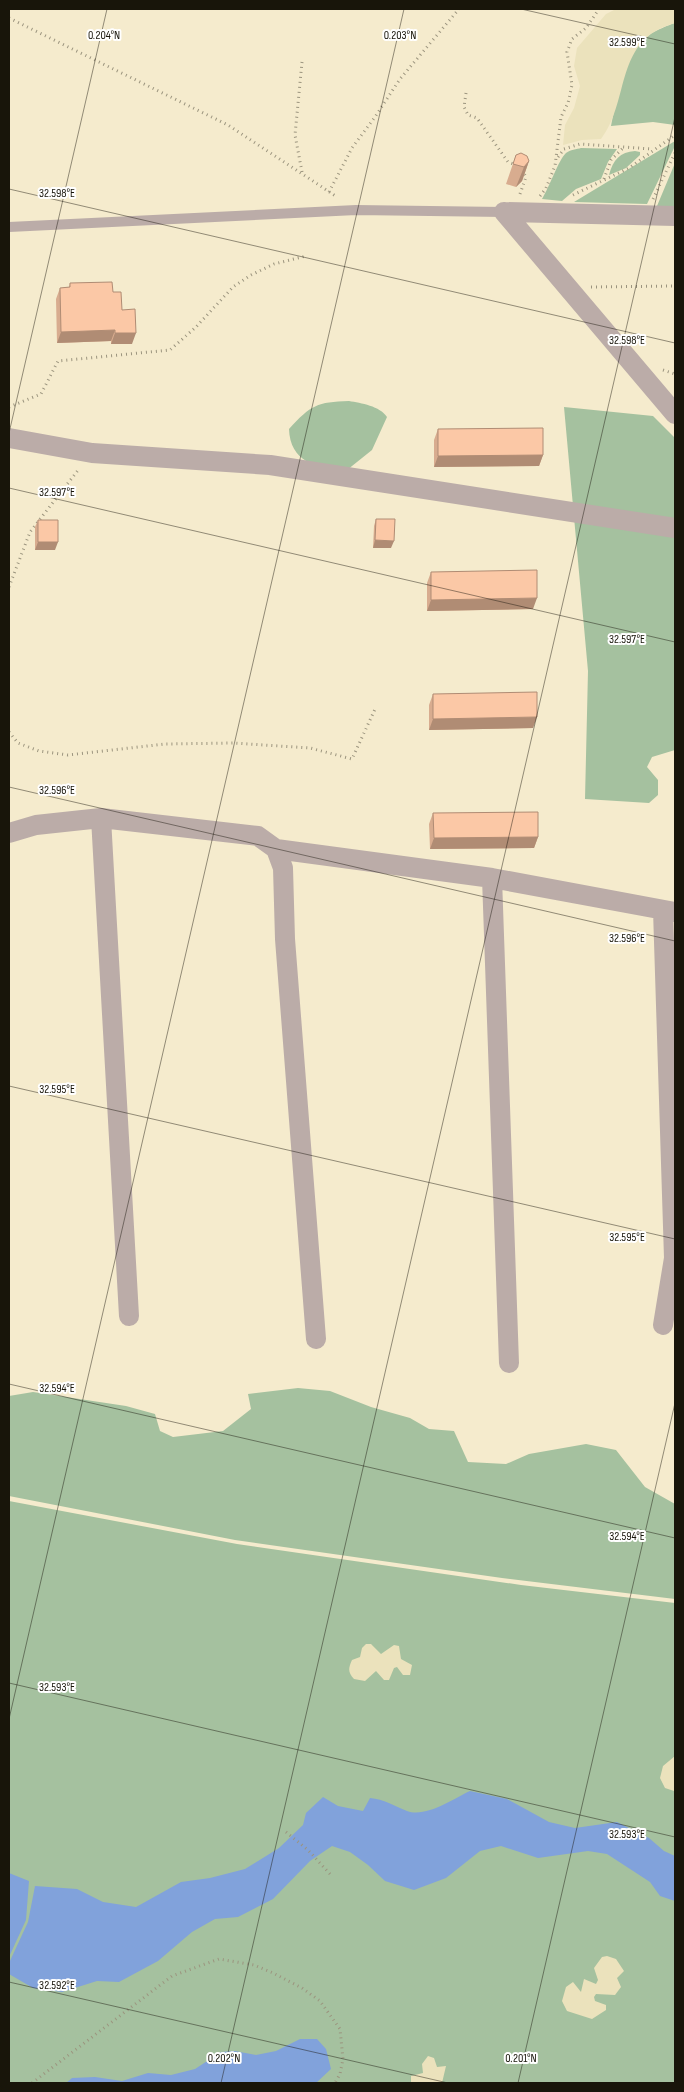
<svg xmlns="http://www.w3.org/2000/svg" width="684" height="2092" font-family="'Sofia Sans Condensed',sans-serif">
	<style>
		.green { fill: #a5c19f }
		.sand { fill: #ebe2bc }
		.water { fill: #81a2db }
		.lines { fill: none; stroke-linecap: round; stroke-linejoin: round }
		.path { stroke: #9b947e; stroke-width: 3; stroke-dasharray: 1 4; stroke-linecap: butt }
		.lane { stroke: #bbaca8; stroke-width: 10 }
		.street { stroke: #bbaca8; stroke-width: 20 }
		.wall { fill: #d8ac8f }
		.shaded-wall { fill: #b08c74 }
		.building { fill: #fbc8a6; stroke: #b08c74 }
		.ticks { fill: none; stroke: #18150a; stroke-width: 1; stroke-opacity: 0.45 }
		.ticks-label { font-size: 12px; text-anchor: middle; fill: #18150a; stroke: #fff; stroke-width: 4; stroke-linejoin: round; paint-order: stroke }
	</style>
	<rect width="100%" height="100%" fill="#f5ebcd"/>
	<path class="green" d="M675 23V125L653 122 611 126C617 98 623 65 641 41 647 34 666 26 675 23Z
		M675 141V146L647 204 574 202Z
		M581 148 617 149 608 162 601 179 576 189 562 201 542 199C549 188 559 159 566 153 570 150 577 149 581 148Z
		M635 151 640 152V155L626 168 609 175C613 160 620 152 635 151Z
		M675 163V206H657Z
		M349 401C361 403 380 406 387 417L372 450 342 474C316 466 290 462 289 429 311 405 317 402 349 401Z
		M564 407 653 416 675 438V750L652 757 647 767 658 780V795L649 803 585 799 588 671Z
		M298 1388 330 1391 371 1407 410 1418 429 1429 454 1431 468 1462 506 1464 529 1454 586 1444 616 1450 645 1487 675 1504V1599L502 1578 235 1540 9 1496V1396L33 1392 126 1406 155 1414 160 1431 173 1437 223 1431 251 1409 248 1394Z
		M9 1501 237 1544 521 1585 675 1603V2083H9Z"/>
	<path class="sand" d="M616 9H675V23C613 40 631 100 601 139L582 140 563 145 565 125 574 108 580 86 574 66 577 48 606 14Z
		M366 1644H371L381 1654 394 1645 399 1646 401 1659 412 1665 410 1675H403L397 1667 394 1668 389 1680H384L376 1671 365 1681 354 1679C348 1672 348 1669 352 1660L360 1657 362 1648Z
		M675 1756V1790L674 1791 665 1788 660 1778 663 1766Z
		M607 1956 616 1959 624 1971 617 1978 621 1987 615 1995 596 1994 594 1997 595 2001 606 2005V2010L592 2019 567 2011 562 2001 566 1987 573 1982 581 1992 584 1979 596 1984 598 1980 594 1968 602 1957Z
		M428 2056 434 2058 437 2067 446 2066 442 2083H411V2076L423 2073 422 2064Z"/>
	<path class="water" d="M470 1791 507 1799 549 1822 575 1828 617 1822 649 1838 664 1851 675 1856V1901L660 1896 650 1882 607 1854 588 1851 538 1858 501 1846 480 1851 446 1878 414 1890 385 1881 368 1865 350 1852 332 1846 310 1861 273 1899 238 1917 215 1919 192 1932 158 1961 119 1982 97 1981 62 1992 33 1988 9 1974V1963L28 1922 35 1886 77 1889 103 1902 136 1907 181 1882 210 1878 245 1869 279 1848 303 1825 306 1813 323 1797 338 1806 363 1811 370 1798C384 1799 394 1806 407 1811 426 1818 453 1799 470 1791Z
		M9 1873 29 1881 26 1920 9 1957Z
		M300 2039H317L326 2049 331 2069 316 2083H66L72 2078 95 2077 122 2081 148 2073 171 2075 195 2069 221 2052 235 2051 256 2055 276 2051Z"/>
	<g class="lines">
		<path class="path" d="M9 18 228 125 337 197
			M466 93 464 107 468 115 477 118 508 162 516 165
			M558 157 564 149 580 144 652 149
			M302 172 295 135 302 62
			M604 179 611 160 624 147
			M329 192 352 148 375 117 400 79 459 9
			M520 194 526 177 522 170
			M573 195 629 168 675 135
			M540 196 546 188 555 166 561 117 568 103 572 85 567 52 572 39 586 28 599 9
			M653 199 675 153
			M591 287 675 286
			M663 370 675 374
			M9 407 41 394 58 361 170 350 196 327 233 287 251 275 274 264 306 256
			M9 587 30 532 79 469
			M9 732 18 743 39 751 68 755 165 744 233 743 310 748 352 759 376 707
			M286 1832 308 1850 330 1874
			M32 2083 172 1976 219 1959 254 1965 273 1973 302 1988 320 2001 340 2029 343 2059 340 2074 335 2083"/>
		<path class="lane" d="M9 227 356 210 504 212"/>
		<path class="street" d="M504 212 675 414
			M504 212 675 216
			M9 438 92 453 270 465 675 528
			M101 818 129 1316
			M9 833 36 825 101 818 258 836 276 849 283 868 285 939 316 1339
			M276 849 492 878 675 912
			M492 878 509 1363
			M663 910 674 1258 663 1325"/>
	</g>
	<path class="wall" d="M516 155 529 161 522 181 516 187 506 184Z
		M70 283 113 292 122 310 132 344H111V341L57 343 56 299 60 288 69 287Z
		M438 429 543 455 539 466 434 467V440Z
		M376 519 391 548H373L374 526Z
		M38 520 55 550H35V527Z
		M431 572 533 609 427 611V583Z
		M433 694 533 728 429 730V705Z
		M433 813 538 837 534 848 430 849 429 824Z"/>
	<path class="shaded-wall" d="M529 161 522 181 516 187 524 167Z
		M115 330 111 341 57 343 61 332Z
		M115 333H136L132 344H111Z
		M543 455 539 466 434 467 438 456Z
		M375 540 394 541 391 548H373Z
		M38 542H58L55 550H35Z
		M537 598 533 609 427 611 431 600Z
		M537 717 533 728 429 730 433 719Z
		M538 837 534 848 430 849 434 838Z"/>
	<path class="building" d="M521 153 527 156 529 161 524 167 513 164 516 155Z
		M112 282 113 292H121L122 310 135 309 136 333H115V330L61 332 60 288 70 287V283Z
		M543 428V455L438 456V429Z
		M376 519H395L394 541 375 540Z
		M38 520H58V542H38Z
		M537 570V598L431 600V572Z
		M537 692V717L433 719V694Z
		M538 812V837L434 838 433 813Z"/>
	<path class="ticks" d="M521 9 675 44M9 189 675 343M9 433 107 9M9 488 675 642M9 787 675 941M9 1086 675 1239M9 1384 675 1538M9 1683 675 1837M9 1719 404 9M9 1982 448 2083M221 2083 675 117M518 2083 675 1403"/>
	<g class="ticks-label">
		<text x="104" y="39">0.204°N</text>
		<text x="400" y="39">0.203°N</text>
		<text x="627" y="46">32.599°E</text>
		<text x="57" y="197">32.598°E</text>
		<text x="627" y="344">32.598°E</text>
		<text x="57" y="496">32.597°E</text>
		<text x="627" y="643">32.597°E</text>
		<text x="57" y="794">32.596°E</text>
		<text x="627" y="942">32.596°E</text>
		<text x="57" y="1093">32.595°E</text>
		<text x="627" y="1241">32.595°E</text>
		<text x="57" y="1392">32.594°E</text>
		<text x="627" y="1540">32.594°E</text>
		<text x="57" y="1691">32.593°E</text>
		<text x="627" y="1838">32.593°E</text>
		<text x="57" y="1989">32.592°E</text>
		<text x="224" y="2062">0.202°N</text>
		<text x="521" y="2062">0.201°N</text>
	</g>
	<rect width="684" height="2092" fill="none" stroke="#18150a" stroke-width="20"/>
</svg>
